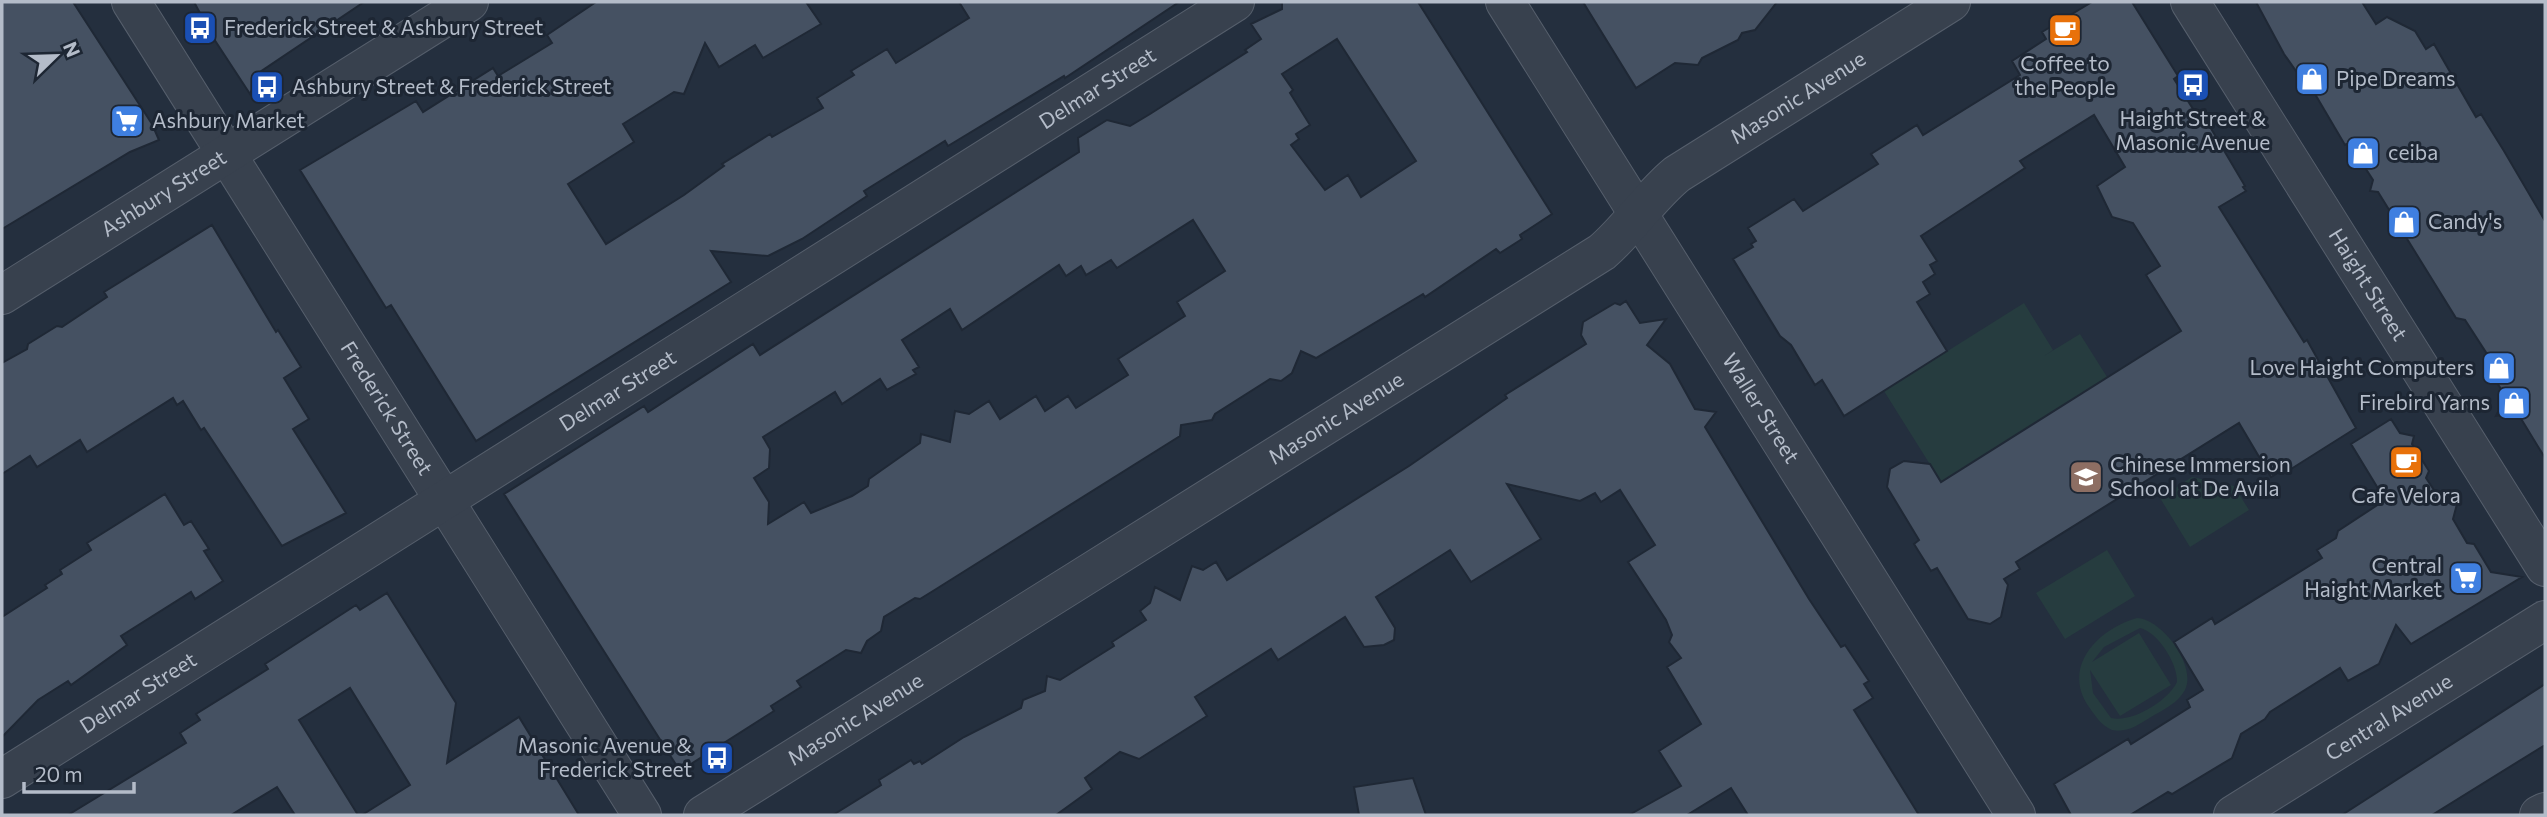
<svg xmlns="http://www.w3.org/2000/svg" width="2547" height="817" font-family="Commissioner,sans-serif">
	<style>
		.green { fill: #263c3f; fill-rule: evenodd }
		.building { fill: #455162; stroke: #1f2835; stroke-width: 2; fill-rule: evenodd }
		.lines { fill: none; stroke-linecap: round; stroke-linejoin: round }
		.minor-casing { stroke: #565f6c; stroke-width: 40 }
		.minor { stroke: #38414e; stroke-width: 38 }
		.labels { text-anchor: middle; stroke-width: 6; stroke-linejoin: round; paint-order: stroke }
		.poi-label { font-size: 21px; fill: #b4bcc9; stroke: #1d2633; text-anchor: start }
		.street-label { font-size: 21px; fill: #b4bcc9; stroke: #1d2633 }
	</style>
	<rect width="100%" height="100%" fill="#242f3e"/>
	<path class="green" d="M2024 303 2053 350 2044 356 2080 334 2107 377 1941 482 1884 391Z
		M2192 477 2234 486 2249 510 2190 547 2160 498Z
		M2107 550 2135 596 2065 639 2036 593Z
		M2137 618C2162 619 2197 666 2185 690 2178 703 2163 710 2151 717 2138 725 2127 733 2112 730 2101 725 2096 717 2089 707 2061 667 2098 629 2137 618ZM2140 628C2158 632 2178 664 2177 682 2168 701 2132 723 2111 718L2093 693 2090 670 2120 716 2171 685 2139 633 2092 662 2104 647Z"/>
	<path class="building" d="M2 2H73L152 124 159 140 130 152 2 229Z
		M194 2H364L260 72 250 94 214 39Z
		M596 2H806L821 24 763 58 755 45 719 67 705 43 684 94 674 92 623 124 634 142 568 184 606 244 684 195 724 166 722 164 770 134 772 137 823 108 817 98 854 75 851 71 887 49 896 63 969 18 959 2H1179L1065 78 1064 76 948 146 945 141 864 191 867 196 802 239 768 256 711 251 731 282 476 441 391 305 386 308 300 170 416 101 423 112 493 68 498 76 552 43 547 35Z
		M1282 2H1418L1552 214 1520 235 1522 239 1500 253 1496 249 1425 297 1423 294 1316 358 1301 351 1292 373 1281 381 1270 379 1215 414 1212 420 1181 425 1180 436 933 591 920 599 915 598 884 617 881 631 867 641 861 653 846 650 797 681 801 687 771 706 774 711 680 771 504 494 644 406 648 412 753 344 760 355 1079 152 1078 138 1107 120 1130 126 1150 114 1247 52 1245 50 1261 39 1251 24 1282 9ZM1337 39 1416 161 1361 197 1348 175 1325 190 1291 145 1299 139 1296 134 1310 125 1290 93 1293 90 1282 74ZM1193 220 1225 271 1177 302 1185 316 1118 359 1128 375 1076 408 1068 396 1045 411 1036 396 1000 419 989 401 969 414 955 411 950 442 921 434 920 443 869 479 868 486 852 496 811 513 804 502 768 524 769 502 754 478 769 468 770 449 763 437 835 392 842 404 880 379 887 390 916 374 913 370 919 367 902 340 950 309 962 330 1059 265 1066 276 1081 266 1086 275 1111 260 1117 268Z
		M1583 2H1777L1755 30 1742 33 1738 40 1702 58 1698 65 1675 63 1636 88Z
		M2092 2H2132L2178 76 2174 79 2200 120H2206L2245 186 2243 187 2246 191 2219 207 2304 342 2307 340 2356 428 2291 469 2289 466 2271 477 2239 423 2016 562 2020 569 2004 579 2008 585 2001 617 1990 624 1968 619 1937 568 1931 571 1914 544 1919 540 1887 487 1890 469 1904 461 1930 464 1941 482 2181 331 2146 275 2160 266 2133 223 2112 217 2097 186 2125 167 2094 115 2020 161 2025 168 1921 236 1937 261 1930 265 1935 274 1923 282 1930 294 1917 302 1947 351 1844 416 1822 380 1815 385 1791 345 1780 336 1733 259 1753 247 1751 244 1756 241 1748 228 1794 199 1803 211 1878 164 1871 154 1917 125 1923 135 2020 75 2012 61 2046 39 2042 32Z
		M2256 2H2362L2376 24 2387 17 2415 31 2426 49 2434 44 2476 117 2481 114 2504 151 2545 221V458L2517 412 2496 416 2506 397 2489 370 2485 360 2487 354 2465 320 2456 318 2378 192 2370 191 2373 180 2349 143 2345 145 2302 72 2296 71 2284 54Z
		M212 225 276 332 278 330 301 367 284 378 309 419 293 429 346 513 282 546 204 428 201 430 183 401 177 405 173 398 87 452 80 440 37 467 30 456 2 474V363L27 349 28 344 57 326 62 327 107 297 104 292Z
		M1626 301 1640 323 1666 319 1647 345 1670 364 1695 409 1716 412 1705 427 1809 599 1841 647 1845 645 1869 681 1864 684 1873 698 1854 710 1919 815H1748L1731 788 1687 815H1629L1681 786 1659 751 1701 724 1667 667 1681 658 1669 642 1672 635 1666 620 1628 562 1655 545 1620 490 1601 502 1595 493 1580 501 1507 484 1541 539 1471 582 1450 550 1376 597 1395 628 1394 640 1384 645 1364 647 1345 617 1278 660 1271 649 1195 697 1207 716 1139 759 1120 752 1085 778 1092 789 1056 815H833L881 785 879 780 911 760 914 764 920 761 922 764 964 737 1021 708 1023 700 1045 691 1047 676 1060 680 1114 646 1112 642 1146 620 1140 611 1150 603 1155 587 1180 600 1192 566 1203 570 1216 562 1227 580 1409 466 1507 398 1505 395 1586 344 1581 335 1583 322 1615 303 1620 305Z
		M2391 419 2400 433 2414 436 2412 444 2429 471 2426 478 2442 502 2457 504 2453 519 2467 543 2474 544 2491 572 2522 577 2411 644 2396 625 2379 664 2348 681 2340 668 2270 712 2265 719 2241 734 2232 758 2172 794 2168 792 2130 815H2071L2054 784 2128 739 2131 744 2190 707 2187 700 2203 690 2174 642 2212 618 2215 624 2322 558 2317 550 2336 538 2338 531 2385 500 2351 444Z
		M165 494 184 525 191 521 209 549 204 551 223 581 195 599 191 592 121 636 127 645 71 685 68 681 38 700 2 737V617L47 588 45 585 62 574 60 570 91 550 87 543Z
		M387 593 456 703 447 763 519 717 579 815H362L410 785 350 688 299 720 358 815H295L277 787 231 815H68L186 743 180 733 200 720 196 714 268 669 265 664 356 605 360 610Z
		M2545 684V745L2432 815H2342Z
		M1413 778 1426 815H1359L1354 787Z"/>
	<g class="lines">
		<g class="minor-casing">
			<g id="minor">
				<path id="s1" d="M131 2 642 815"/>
				<path id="s2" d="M1505 2 2016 815"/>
				<path id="s3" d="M2190 2 2545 567"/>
				<path id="s4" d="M2 295 469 2"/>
				<path id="s5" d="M2 779 1235 2"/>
				<path id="s6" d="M703 815 1602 252C1630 228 1649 197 1677 174L1951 2"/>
				<path id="s7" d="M2233 815 2545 620"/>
				<path d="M2539 815 2545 812"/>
			</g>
		</g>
		<use href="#minor" class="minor"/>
	</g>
	<defs>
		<g id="bus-square" transform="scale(1.75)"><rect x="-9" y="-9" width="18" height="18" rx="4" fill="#1a4fb4" stroke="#1d2633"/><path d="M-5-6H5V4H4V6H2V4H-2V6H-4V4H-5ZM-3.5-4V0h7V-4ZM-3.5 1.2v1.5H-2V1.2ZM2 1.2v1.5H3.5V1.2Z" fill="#fff"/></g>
		<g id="cafe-square" transform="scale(1.75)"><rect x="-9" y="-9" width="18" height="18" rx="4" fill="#e8710a" stroke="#1d2633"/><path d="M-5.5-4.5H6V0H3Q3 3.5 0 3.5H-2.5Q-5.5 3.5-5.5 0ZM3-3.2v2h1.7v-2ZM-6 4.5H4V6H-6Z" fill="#fff"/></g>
		<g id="shop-square" transform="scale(1.75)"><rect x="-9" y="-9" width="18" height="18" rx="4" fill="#3f7fe0" stroke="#1d2633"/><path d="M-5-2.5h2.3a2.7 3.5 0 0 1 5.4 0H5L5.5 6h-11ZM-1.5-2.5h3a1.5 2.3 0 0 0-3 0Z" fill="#fff"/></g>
		<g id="supermarket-square" transform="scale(1.75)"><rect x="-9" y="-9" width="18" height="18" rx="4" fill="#3f7fe0" stroke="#1d2633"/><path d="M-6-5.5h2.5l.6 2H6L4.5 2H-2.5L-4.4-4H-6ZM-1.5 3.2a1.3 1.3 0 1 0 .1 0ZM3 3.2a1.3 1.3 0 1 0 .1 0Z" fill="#fff"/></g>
		<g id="school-square" transform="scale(1.75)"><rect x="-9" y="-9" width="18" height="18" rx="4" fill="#8d6e63" stroke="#1d2633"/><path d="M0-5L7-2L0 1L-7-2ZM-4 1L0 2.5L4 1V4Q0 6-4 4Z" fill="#fff"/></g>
	</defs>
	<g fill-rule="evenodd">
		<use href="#bus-square" x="200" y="28"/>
		<use href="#cafe-square" x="2065" y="30"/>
		<use href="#shop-square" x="2312" y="79"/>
		<use href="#bus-square" x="2193" y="85"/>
		<use href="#bus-square" x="267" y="87"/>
		<use href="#supermarket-square" x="127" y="121"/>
		<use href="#shop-square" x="2363" y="153"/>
		<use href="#shop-square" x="2404" y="222"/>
		<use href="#shop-square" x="2499" y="368"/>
		<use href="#shop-square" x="2514" y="403"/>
		<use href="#cafe-square" x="2406" y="462"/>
		<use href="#school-square" x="2086" y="477"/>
		<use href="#supermarket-square" x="2466" y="578"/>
		<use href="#bus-square" x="717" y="758"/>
	</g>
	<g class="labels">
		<g class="poi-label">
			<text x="224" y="35">Frederick Street &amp; Ashbury Street</text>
			<text x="2065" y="71" text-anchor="middle">Coffee to<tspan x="2065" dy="24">the People</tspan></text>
			<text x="2336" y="86">Pipe Dreams</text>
			<text x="292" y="94">Ashbury Street &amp; Frederick Street</text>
			<text x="2193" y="126" text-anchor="middle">Haight Street &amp;<tspan x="2193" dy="24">Masonic Avenue</tspan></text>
			<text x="152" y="128">Ashbury Market</text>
			<text x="2388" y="160">ceiba</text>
			<text x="2428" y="229">Candy's</text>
			<text x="2474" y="375" text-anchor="end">Love Haight Computers</text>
			<text x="2490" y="410" text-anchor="end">Firebird Yarns</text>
			<text x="2110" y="472">Chinese Immersion<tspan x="2110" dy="24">School at De Avila</tspan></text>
			<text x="2406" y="503" text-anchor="middle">Cafe Velora</text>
			<text x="2442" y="573" text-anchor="end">Central<tspan x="2442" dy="24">Haight Market</tspan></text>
			<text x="692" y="753" text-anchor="end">Masonic Avenue &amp;<tspan x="692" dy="24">Frederick Street</tspan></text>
		</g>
		<g class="street-label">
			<text dy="7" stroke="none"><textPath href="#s5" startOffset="1295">Delmar Street</textPath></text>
			<text dy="7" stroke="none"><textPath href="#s6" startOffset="1312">Masonic Avenue</textPath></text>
			<text dy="7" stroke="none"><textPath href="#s4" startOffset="191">Ashbury Street</textPath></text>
			<text dy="7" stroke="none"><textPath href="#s3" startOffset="334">Haight Street</textPath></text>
			<text dy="7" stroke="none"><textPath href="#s5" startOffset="728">Delmar Street</textPath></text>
			<text dy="7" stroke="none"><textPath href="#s1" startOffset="480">Frederick Street</textPath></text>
			<text dy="7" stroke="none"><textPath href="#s2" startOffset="480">Waller Street</textPath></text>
			<text dy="7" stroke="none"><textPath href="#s6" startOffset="747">Masonic Avenue</textPath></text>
			<text dy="7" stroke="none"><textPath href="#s5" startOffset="161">Delmar Street</textPath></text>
			<text dy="7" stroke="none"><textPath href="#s7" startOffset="184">Central Avenue</textPath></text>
			<text dy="7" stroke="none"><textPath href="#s6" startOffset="180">Masonic Avenue</textPath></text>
		</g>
	</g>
	<rect width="2547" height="817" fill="none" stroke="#b4bcc9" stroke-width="7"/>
	<g transform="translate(56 56) rotate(67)" stroke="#1d2633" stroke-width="5" paint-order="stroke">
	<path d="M0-5L12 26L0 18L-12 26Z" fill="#b4bcc9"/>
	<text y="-10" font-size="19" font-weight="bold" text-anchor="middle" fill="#b4bcc9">N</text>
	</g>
	<path d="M24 782v10h110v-10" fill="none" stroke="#b4bcc9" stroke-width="3.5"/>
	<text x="35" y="782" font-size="21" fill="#b4bcc9" stroke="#1d2633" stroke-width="5" paint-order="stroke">20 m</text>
</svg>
